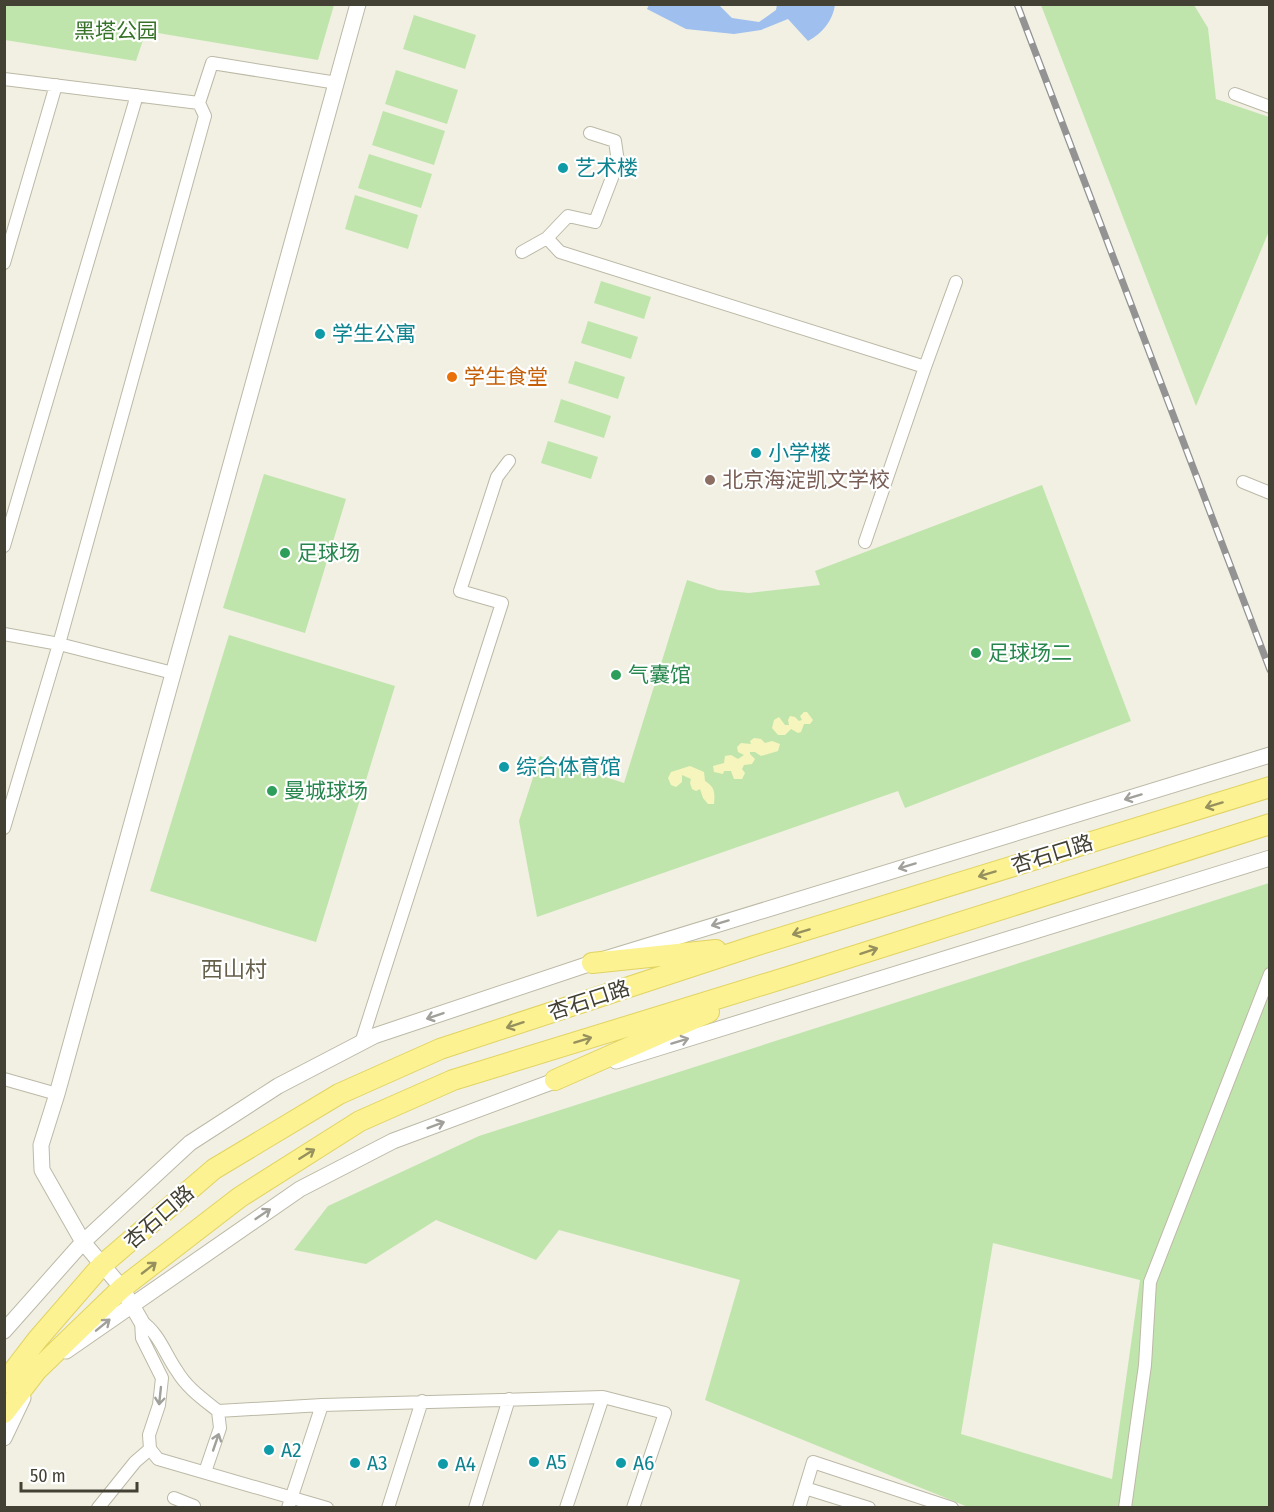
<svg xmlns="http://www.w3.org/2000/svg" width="1274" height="1512" font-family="'Fira Sans Condensed','Noto Sans SC',sans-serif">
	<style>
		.green { fill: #c0e5ac; fill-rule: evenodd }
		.sand { fill: #f6f5be }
		.water { fill: #9fbfee }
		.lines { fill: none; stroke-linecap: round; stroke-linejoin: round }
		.minor-casing { stroke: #bcb9a6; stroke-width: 14 }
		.tertiary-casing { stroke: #bcb9a6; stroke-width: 17 }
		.primary-casing { stroke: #e1d362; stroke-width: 22 }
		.minor { stroke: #fff; stroke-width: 12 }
		.tertiary { stroke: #fff; stroke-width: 15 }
		.primary { stroke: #fcf291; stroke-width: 20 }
		.rail-casing { stroke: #939393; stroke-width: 7 }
		.rail { stroke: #fff; stroke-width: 4.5; stroke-dasharray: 14; stroke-linecap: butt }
		.oneway { stroke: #a1a09a }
		.oneway2 { stroke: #96905e }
		.culture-dot { fill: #0f9aa8; stroke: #fff; stroke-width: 2 }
		.food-dot { fill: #e8710a; stroke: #fff; stroke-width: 2 }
		.education-dot { fill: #8d6e63; stroke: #fff; stroke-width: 2 }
		.leisure-dot { fill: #2e9e5b; stroke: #fff; stroke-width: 2 }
		.labels { text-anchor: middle; stroke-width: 4.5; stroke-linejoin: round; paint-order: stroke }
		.park-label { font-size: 21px; fill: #367329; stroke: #fff }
		.culture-label { font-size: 21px; fill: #0d838f; stroke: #fff; text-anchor: start }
		.food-label { font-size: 21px; fill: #c56008; stroke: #fff; text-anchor: start }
		.education-label { font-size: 21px; fill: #785e54; stroke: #fff; text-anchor: start }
		.leisure-label { font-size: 21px; fill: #27864d; stroke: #fff; text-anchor: start }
		.street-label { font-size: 21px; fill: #434034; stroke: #fff }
		.neighbourhood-label { font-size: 22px; fill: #66604b; stroke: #fff }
	</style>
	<rect width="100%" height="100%" fill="#f1f0e3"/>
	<path class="green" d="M4 5 5 4 334 5 318 60 146 31 136 61 5 40Z
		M1041 5H1194L1208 28 1216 99 1269 117V231L1196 406Z
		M414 15 476 35 465 69 403 49Z
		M396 70 458 90 447 124 385 104Z
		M383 111 445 131 434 165 372 145Z
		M369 154 432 174 421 208 358 188Z
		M355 195 418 215 408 249 345 229Z
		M601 281 651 297 644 319 594 303Z
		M588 321 638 337 631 359 581 343Z
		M575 361 625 377 618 399 568 383Z
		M561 399 611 416 604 438 554 422Z
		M548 441 598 457 591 479 541 463Z
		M264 474 346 499 305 633 223 608Z
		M1042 485 1131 721 905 808 898 791 537 917 519 821 540 756 624 783 687 580 718 590 749 593 820 585 815 571Z
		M229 635 395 686 316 942 150 891Z
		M1269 883V1507H968L705 1400 740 1280 559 1230 536 1260 436 1220 366 1264 294 1250 328 1206 479 1136ZM993 1243 1140 1280 1112 1479 961 1434Z"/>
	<path class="sand" d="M804 712H807L813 720 810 724H804L801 732 798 733 791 729 785 735H778L772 728 774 720 779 717 785 725H789L788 720 790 716 795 717 799 721 802 720 800 716Z
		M754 738 761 739 765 743 772 741 780 744 778 751 761 756 755 752H750V754L755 759 752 764 744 765 742 769 745 773 742 779H734L731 771H724L723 774 714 772 713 766 724 763 725 756 731 755 738 759 744 755 738 752 737 747 741 743 751 744 750 741Z
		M690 766 704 772 705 781C715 787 715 793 714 804H708L703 798 700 789 696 791 692 789 690 783 691 779 682 775V782L676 787 671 785 668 778 671 772Z"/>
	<path class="water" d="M649 5H719L732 18 759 22 776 10 777 5H835C833 20 822 34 808 41L788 19 761 30 734 34 686 29 647 9Z"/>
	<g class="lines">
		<g class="minor-casing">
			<path id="minor" d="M4 79 199 103
				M1235 94 1270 107
				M547 238 568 216 595 222 618 162 615 141 590 133
				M522 252 547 238 560 252 925 367
				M4 263 56 85
				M1243 482 1270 493
				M865 542 925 367 956 282
				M4 546 137 95
				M4 634 59 644 173 673
				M4 828 59 644 205 116 199 103 212 63 337 83
				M361 1043 502 603 460 591 497 477 509 461
				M4 1079 57 1094
				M141 1321C159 1333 165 1354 177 1371 187 1388 203 1399 218 1411L322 1405 603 1397 566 1508
				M141 1321 142 1338 162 1378 159 1405 149 1435 150 1449 158 1459 327 1508
				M603 1397 665 1413 633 1508
				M205 1472 220 1428 218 1411
				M805 1488 869 1508
				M174 1498 194 1506
				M98 1508 135 1462 150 1449
				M288 1508 322 1405
				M388 1508 422 1401
				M475 1508 509 1399
				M799 1508 813 1462 952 1508
				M1125 1508 1145 1365 1150 1282 1270 974"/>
		</g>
		<g class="tertiary-casing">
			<path id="tertiary" d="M616 1061 1270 858
				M141 1321 122 1288 83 1242 42 1170 41 1145 57 1094 358 4
				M4 1331 83 1242 190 1143 278 1086 374 1036 592 963 1270 755
				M66 1351 300 1189 393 1141 565 1077
				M4 1438 23 1398"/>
		</g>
		<g class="primary-casing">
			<path id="primary" d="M592 963 716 950
				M555 1080 709 1012
				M4 1383 37 1340 102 1265 214 1169 339 1094 440 1049 754 946 1270 787
				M4 1413 37 1370 122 1288 240 1197 360 1121 453 1080 791 976 1270 824"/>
		</g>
		<use href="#minor" class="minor"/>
		<use href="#tertiary" class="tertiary"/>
		<use href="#primary" class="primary"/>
		<g class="rail-casing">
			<path id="rail" d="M1017 4 1270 670"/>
		</g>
		<use href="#rail" class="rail"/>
	</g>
	<defs><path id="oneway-shaft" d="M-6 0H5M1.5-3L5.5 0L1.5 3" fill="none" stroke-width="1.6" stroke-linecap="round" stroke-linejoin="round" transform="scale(1.5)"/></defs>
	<g class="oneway">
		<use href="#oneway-shaft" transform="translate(1133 797) rotate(163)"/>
		<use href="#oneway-shaft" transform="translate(907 866) rotate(163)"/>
		<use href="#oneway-shaft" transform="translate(720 923) rotate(163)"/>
		<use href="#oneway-shaft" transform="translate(435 1016) rotate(161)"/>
		<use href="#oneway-shaft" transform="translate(680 1041) rotate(-17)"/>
		<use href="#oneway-shaft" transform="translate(436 1125) rotate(-21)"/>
		<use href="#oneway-shaft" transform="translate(263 1214) rotate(-34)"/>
		<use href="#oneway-shaft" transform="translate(103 1325) rotate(-39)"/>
		<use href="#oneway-shaft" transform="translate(160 1396) rotate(96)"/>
		<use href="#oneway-shaft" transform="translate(216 1442) rotate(-71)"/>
	</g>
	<g class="oneway2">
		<use href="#oneway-shaft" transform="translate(1214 805) rotate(163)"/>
		<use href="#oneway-shaft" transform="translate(987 874) rotate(163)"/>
		<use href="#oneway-shaft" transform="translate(801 932) rotate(163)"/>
		<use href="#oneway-shaft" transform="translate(869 951) rotate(-18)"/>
		<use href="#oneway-shaft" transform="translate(515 1025) rotate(162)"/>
		<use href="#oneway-shaft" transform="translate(583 1040) rotate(-17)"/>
		<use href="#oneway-shaft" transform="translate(307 1154) rotate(-32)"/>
		<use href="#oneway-shaft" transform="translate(149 1268) rotate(-38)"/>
	</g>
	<g class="culture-dot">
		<circle cx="563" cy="168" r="6"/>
		<circle cx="320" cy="334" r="6"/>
		<circle cx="756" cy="453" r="6"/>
		<circle cx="504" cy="767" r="6"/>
		<circle cx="269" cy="1450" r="6"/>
		<circle cx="534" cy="1462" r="6"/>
		<circle cx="355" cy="1463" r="6"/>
		<circle cx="621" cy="1463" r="6"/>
		<circle cx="443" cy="1464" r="6"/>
	</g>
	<circle class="food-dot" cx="452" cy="377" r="6"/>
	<circle class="education-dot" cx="710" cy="480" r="6"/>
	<g class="leisure-dot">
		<circle cx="285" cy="553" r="6"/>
		<circle cx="976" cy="653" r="6"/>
		<circle cx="616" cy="675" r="6"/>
		<circle cx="272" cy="791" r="6"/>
	</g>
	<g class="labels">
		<g class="park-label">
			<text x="116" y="38">黑塔公园</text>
		</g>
		<g class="culture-label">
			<text x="575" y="175">艺术楼</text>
			<text x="332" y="341">学生公寓</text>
			<text x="768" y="460">小学楼</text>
			<text x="516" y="774">综合体育馆</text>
			<text x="281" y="1457">A2</text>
			<text x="546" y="1469">A5</text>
			<text x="367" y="1470">A3</text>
			<text x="633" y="1470">A6</text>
			<text x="455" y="1471">A4</text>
		</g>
		<g class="food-label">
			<text x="464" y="384">学生食堂</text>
		</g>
		<g class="education-label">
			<text x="722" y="487">北京海淀凯文学校</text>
		</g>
		<g class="leisure-label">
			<text x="297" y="560">足球场</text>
			<text x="988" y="660">足球场二</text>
			<text x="628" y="682">气囊馆</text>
			<text x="284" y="798">曼城球场</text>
		</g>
		<g class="street-label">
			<text transform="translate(1052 854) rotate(-17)" y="7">杏石口路</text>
			<text transform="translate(589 1000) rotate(-18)" y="7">杏石口路</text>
			<text transform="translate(159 1217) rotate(-41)" y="7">杏石口路</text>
		</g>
		<g class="neighbourhood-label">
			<text x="234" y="977">西山村</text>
		</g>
	</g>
	<rect width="1274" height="1512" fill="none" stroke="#434034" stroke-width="12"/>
	<path d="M21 1482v9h116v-9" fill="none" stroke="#434034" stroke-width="3"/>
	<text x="30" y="1482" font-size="18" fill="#434034" stroke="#ffffff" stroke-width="4.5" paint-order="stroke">50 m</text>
</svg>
